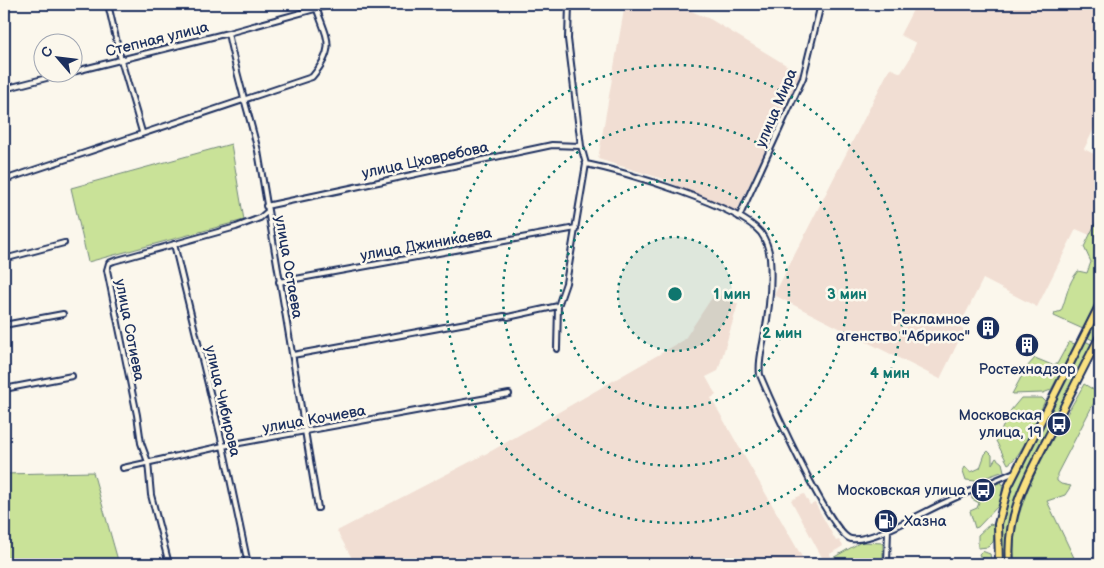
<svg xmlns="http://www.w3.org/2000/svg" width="1104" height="568" font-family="'Balsamiq Sans',sans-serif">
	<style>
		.built { fill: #f1ded3 }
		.green { fill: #c9e298; stroke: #72887b }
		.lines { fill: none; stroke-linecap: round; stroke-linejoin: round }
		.street-casing { stroke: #1b2f5e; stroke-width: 8 }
		.primary-casing { stroke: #1b2f5e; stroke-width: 10 }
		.street { stroke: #fbf7ec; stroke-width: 4 }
		.primary { stroke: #f9e181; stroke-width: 6 }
		.ring { fill: none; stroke: #0f766e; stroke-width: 2.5; stroke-dasharray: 2.5 5 }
		.labels { text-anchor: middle; stroke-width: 5; stroke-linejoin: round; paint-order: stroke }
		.street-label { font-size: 15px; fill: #1b2f5e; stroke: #fbf7ec }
		.poi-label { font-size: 15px; fill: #1b2f5e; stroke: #fbf7ec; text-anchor: end }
		.centre { fill: #0f766e; stroke: #fbf7ec; stroke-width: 2.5 }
		.ring-label { font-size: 15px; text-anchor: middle; font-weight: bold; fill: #0f766e; stroke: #fbf7ec; stroke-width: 5; stroke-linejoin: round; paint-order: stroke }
	</style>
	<rect width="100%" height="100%" fill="#fbf7ec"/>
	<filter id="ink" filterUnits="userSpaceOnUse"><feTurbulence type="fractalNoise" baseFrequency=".02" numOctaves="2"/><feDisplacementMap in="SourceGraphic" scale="10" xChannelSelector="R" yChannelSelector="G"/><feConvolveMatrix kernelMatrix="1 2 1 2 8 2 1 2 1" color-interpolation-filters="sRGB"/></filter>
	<g filter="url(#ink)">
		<path class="built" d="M625 4H645L691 11 710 19 801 74 735 215 663 179 598 159Z
			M916 4H1100V124L1097 123 1084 149 1100 157V221L1092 236 1076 229 1037 307 983 279 959 327 964 330 940 379 774 295 890 68 901 73 909 60 916 43 900 35Z
			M715 293 738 304 718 371 706 377 716 395 711 398 806 564H355L337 531 493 450 684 340Z
			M804 494 810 505 815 503 836 541 839 540 843 546 830 554 832 559 825 563 791 500Z"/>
		<path class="green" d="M231 144 244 220 88 262 71 188Z
			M1100 214V294L1083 329 1054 316 1055 313 1061 311C1067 297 1067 284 1078 271L1087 273 1091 262 1084 247Z
			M1100 310V329L1094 341 1087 337Z
			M1085 341 1093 345 1019 487 1007 535 1008 564H1001V520L1015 477Z
			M1069 342 1075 344 1051 390 1043 393 1012 394 1026 368 1035 358 1052 365 1057 364Z
			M1084 384 1099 393 1057 474V481L1061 484 1071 486 1065 495 1047 501 1077 564H1015C1005 509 1058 432 1084 384Z
			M1021 398H1042L1045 401C1038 415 1021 459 1008 464L996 441 1011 410Z
			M988 451 992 455V464L996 458 1002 463 1004 471 976 481 966 480 963 471 965 467 971 472 980 468 985 454Z
			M93 472 119 564H4V474Z
			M1000 480 1003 485 1000 504 978 527 975 528 970 511 977 508 979 503 972 499V493Z
			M990 524 996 526 993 542 988 547 978 548V535Z
			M861 542 883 543V564H822Z
			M982 551 990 554 992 564H983L979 554Z"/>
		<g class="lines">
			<g class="street-casing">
				<path id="street" d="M108 4 121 60 142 132
					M569 4 568 39 581 146
					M228 33C236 73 248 111 258 151L318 508
					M72 72 228 33 333 4
					M4 89 70 72
					M586 164C623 171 739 206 761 233 766 240 769 250 770 258 772 284 769 312 764 337 762 350 758 362 760 375 770 399 831 536 851 539 871 543 925 511 946 502 969 491 992 482 1015 472
					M4 180 312 77C338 46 326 38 315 4
					M266 206 552 145 581 146 586 164 566 283 558 306 557 349
					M739 217 803 78 821 4
					M174 244 223 446 248 564
					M4 259 64 243
					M279 282 576 228
					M508 317 558 306
					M4 325 63 314
					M293 355 504 316
					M4 389 72 376
					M123 468 223 446 509 394
					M169 564 151 495 148 462 141 443 137 415 107 270 109 263 114 261 236 227 260 218 267 212
					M887 564 888 529"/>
			</g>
			<g class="primary-casing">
				<path id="primary" d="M999 564 998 524 1008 487 1100 304
					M1010 564C1005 513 1030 472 1053 428 1069 397 1084 366 1100 336"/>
			</g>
			<use href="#street" class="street"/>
			<use href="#primary" class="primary"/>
		</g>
	</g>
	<circle cx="675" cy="294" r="57" fill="#0f766e" fill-opacity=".12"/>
	<g class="ring">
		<circle cx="675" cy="294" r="57"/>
		<circle cx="675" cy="294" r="114"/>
		<circle cx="675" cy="294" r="172"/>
		<circle cx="675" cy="294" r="229"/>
	</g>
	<defs>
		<g id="building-disc" transform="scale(1.25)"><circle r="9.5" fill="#1b2f5e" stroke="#fbf7ec"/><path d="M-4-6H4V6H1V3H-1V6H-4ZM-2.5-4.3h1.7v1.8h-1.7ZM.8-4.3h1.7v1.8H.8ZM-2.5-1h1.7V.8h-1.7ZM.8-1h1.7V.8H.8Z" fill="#fff"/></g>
		<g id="bus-disc" transform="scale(1.25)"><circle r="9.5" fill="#1b2f5e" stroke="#fbf7ec"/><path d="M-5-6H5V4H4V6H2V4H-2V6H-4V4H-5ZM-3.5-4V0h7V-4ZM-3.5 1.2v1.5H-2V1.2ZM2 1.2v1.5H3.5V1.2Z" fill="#fff"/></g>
		<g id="fuel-disc" transform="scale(1.25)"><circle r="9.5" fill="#1b2f5e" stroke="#fbf7ec"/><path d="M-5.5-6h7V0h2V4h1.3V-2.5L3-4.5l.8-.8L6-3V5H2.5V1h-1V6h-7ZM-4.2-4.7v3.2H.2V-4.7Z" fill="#fff"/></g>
	</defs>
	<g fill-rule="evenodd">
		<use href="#building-disc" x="988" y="328"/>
		<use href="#building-disc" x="1027" y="345"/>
		<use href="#bus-disc" x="1059" y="424"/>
		<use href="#bus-disc" x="983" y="490"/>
		<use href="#fuel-disc" x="886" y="521"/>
	</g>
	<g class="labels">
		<g class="street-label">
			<text transform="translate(157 39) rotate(-14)" y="5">Степная улица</text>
			<text transform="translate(776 108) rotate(-67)" y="5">улица Мира</text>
			<text transform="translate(425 160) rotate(-12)" y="5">улица Цховребова</text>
			<text transform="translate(426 244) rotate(-10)" y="5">улица Джиникаева</text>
			<text transform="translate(289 267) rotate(80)" y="5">улица Остаева</text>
			<text transform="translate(130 330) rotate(79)" y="5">улица Сотиева</text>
			<text transform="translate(223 401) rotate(77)" y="5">улица Чибирова</text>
			<text transform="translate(314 419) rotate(-10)" y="5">улица Кочиева</text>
		</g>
		<g class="poi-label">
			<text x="970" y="324">Рекламное<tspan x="970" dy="17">агенство "Абрикос"</tspan></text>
			<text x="1027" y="374" text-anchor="middle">Ростехнадзор</text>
			<text x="1042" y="420">Московская<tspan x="1042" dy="17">улица, 19</tspan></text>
			<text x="966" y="495">Московская улица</text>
			<text x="904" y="526" text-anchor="start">Хазна</text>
		</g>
	</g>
	<circle cx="675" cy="294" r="8" class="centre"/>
	<g class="ring-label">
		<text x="732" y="299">1 мин</text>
		<text x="847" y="299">3 мин</text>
		<text x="782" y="338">2 мин</text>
		<text x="890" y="378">4 мин</text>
	</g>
	<rect width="1104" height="568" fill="none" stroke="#fbf7ec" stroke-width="20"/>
	<rect x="10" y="10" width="1084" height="548" fill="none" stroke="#1b2f5e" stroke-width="2" filter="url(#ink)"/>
	<g transform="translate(58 58) rotate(298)"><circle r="24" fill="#fbf7ec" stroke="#a1a7b3"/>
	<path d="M0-4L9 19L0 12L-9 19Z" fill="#1b2f5e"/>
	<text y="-8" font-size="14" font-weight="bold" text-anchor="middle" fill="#1b2f5e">С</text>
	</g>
</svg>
